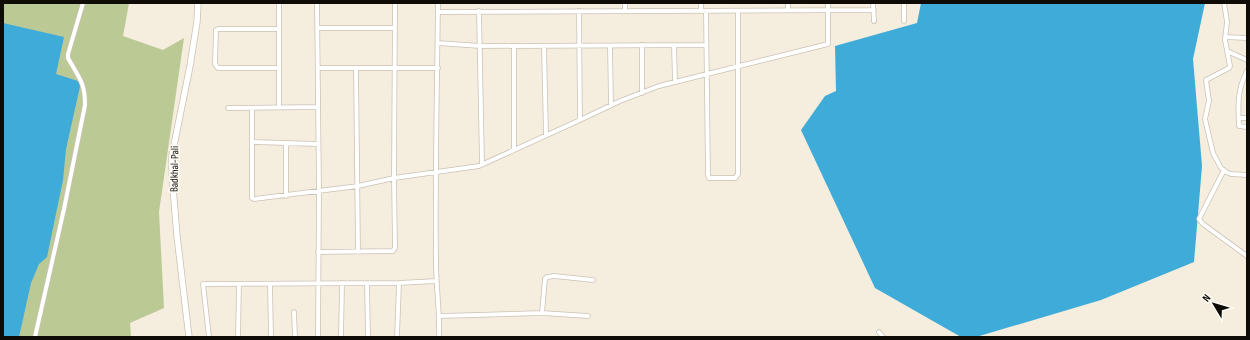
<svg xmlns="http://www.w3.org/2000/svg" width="1250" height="340" font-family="'Sofia Sans Condensed',sans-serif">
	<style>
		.green { fill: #bbc995 }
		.water { fill: #3eabd9 }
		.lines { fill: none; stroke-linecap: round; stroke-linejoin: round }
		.street-casing { stroke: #cac2b4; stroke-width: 5.5 }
		.secondary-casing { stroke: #cac2b4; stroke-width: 7 }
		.street { stroke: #fff; stroke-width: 4 }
		.secondary { stroke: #fff; stroke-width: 5.5 }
		.labels { text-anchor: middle; stroke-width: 3.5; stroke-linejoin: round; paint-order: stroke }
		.street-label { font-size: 11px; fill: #0f0c08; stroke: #fefbf5 }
	</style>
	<rect width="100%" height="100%" fill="#f5edde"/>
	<path class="green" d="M3 3H129L123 36 163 50 184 38 159 212 164 308 130 323 131 337H3Z"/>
	<path class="water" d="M921 3H1205L1193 59 1202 166 1194 262 1101 300 976 337H961L875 288 801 130 825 96 836 91 835 46 917 23Z
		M3 23 64 37 56 74 81 82 66 149 63 180 47 257 39 264 31 283 19 337H3Z"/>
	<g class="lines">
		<g class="street-casing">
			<path id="street" d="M279 3V107
				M317 3 319 191 318 337
				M438 3C437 89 435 175 436 261 436 287 440 312 439 337
				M625 3V11
				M701 3V11
				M788 3V10
				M873 3 874 21
				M904 3V21
				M1224 3 1227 22 1225 40 1230 66 1229 68 1206 80 1209 101 1205 119 1213 153 1221 168 1226 172 1231 174 1247 175
				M479 11 482 164
				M579 11 580 120
				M706 11 708 175 709 178H735L738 174V11
				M438 12 874 10
				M317 28H395
				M279 29H218L216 30 215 64 218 68H279
				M1225 37 1247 38
				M438 43 480 46 706 45
				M674 45 675 82
				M514 46V150
				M544 46 546 135
				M610 46 611 105
				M1227 51 1247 60
				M318 68H438
				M356 68 358 252
				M1247 71C1237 90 1238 106 1239 126L1247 127
				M642 93V45
				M228 108 318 107
				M252 108V198L254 199 358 186 394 178 479 166 580 120 620 101 659 86 828 44V3
				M1240 118H1247
				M253 142 318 144
				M286 144V196
				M1224 170 1199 219 1203 224 1247 256
				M318 252 393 251 395 248 394 178 395 3
				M367 283 368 337
				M270 284 271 337
				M294 312 295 337
				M542 313 545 279 547 277 554 276 593 280
				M440 316 542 313 588 316
				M879 332 883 337
				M35 337 64 209 85 105C85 82 79 78 68 58V54L83 3
				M209 337 203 284 399 283 436 281
				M238 337 239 284
				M341 337 342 283
				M397 337 399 283"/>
		</g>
		<g class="secondary-casing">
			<path id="secondary" d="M189 337 177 236 172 176V155L190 66 197 22 198 3"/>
		</g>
		<use href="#street" class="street"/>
		<use href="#secondary" class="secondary"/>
	</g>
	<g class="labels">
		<g class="street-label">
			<text transform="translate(174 169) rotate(-89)" y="4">Badkhal-Pali</text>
		</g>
	</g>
	<rect width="1250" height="340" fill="none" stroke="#0f0c08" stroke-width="8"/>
	<g transform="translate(1214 304) rotate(308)" stroke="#fefbf5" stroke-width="3" paint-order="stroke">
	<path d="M0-3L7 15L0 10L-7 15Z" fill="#0f0c08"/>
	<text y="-6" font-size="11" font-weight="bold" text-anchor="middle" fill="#0f0c08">N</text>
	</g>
</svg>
